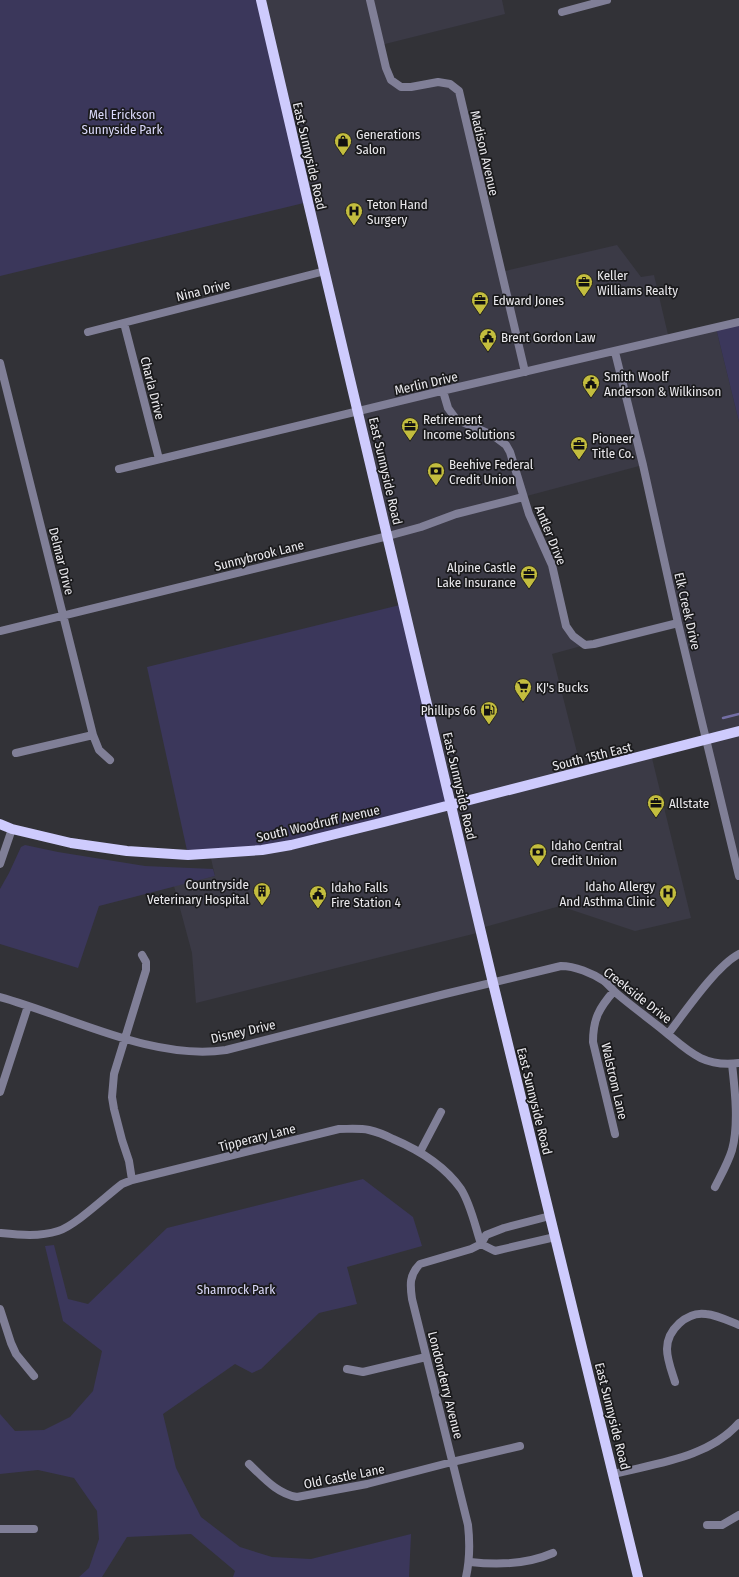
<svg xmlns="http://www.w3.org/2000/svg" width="739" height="1577" font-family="'Fira Sans Condensed',sans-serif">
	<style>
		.built { fill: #3b3a46 }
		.green { fill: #3b375b }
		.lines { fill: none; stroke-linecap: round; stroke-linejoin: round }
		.stream { stroke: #746fa5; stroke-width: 2.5 }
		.minor { stroke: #807f97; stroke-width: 8 }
		.major { stroke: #cecbfd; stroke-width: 10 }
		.labels { text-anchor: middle; stroke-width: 3.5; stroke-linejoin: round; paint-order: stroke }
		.park-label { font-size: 13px; fill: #dad8f9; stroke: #1a1a1c }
		.poi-label { font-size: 13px; fill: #eae9ed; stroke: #1a1a1c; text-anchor: start }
		.street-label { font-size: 13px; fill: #eae9ed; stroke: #1a1a1c }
	</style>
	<rect width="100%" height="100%" fill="#323237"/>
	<path class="built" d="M261 0H502L505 14 381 45 386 68 401 87 438 82 459 91 501 272 617 245 641 277 654 275 669 339 716 328 739 422V876L643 465 523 497 552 565 566 626 585 645 552 654 582 772 651 754 691 918 635 931 560 906 481 928V932L196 1003 192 953 174 886 215 876 210 854 451 804Z"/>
	<path class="green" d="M0 0H260L308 202 0 276Z
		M739 322V422L716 328Z
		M404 604 451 805 269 849 188 855 147 667Z
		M25 845 58 852 145 866 213 869 215 876 99 906 78 968 0 944V889L9 873 21 847Z
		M363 1179 413 1217 422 1246 347 1267 357 1304 319 1313 261 1369 252 1373 235 1364 163 1414 176 1468 201 1517 240 1547 272 1557 311 1559 411 1534 409 1577H233L235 1571 191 1534 127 1537 102 1577H79L89 1568 99 1539 97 1511 74 1478 38 1470 0 1474V1414L15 1431 44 1430 70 1417 93 1391 102 1351 63 1321 45 1246 54 1245 68 1299 88 1304 167 1228Z"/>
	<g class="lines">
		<path class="stream" d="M723 718 739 714"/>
		<path class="minor" d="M370 0 386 68 391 80 401 87H411L438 82 450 84 459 91 525 372
			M562 12 607 0
			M124 323 159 459
			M88 332 325 271
			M615 352 643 465 678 623 739 876
			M0 363 93 735 99 750 110 760
			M443 391 448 408 456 419 494 436 506 445 510 452 529 514 552 565 566 626 573 636 585 645 594 644 678 623
			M119 469 437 392 739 322
			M0 631 388 536 421 527 456 514 523 497
			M16 753 93 735
			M0 864 12 829
			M614 991C599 1008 593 1019 593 1042L615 1134
			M0 997C70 1016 152 1061 226 1050L445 994 561 966C575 966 592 973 604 981 608 984 611 988 615 992 629 1004 644 1015 658 1026 686 1048 700 1068 739 1063
			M668 1034C685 1012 716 966 739 954
			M0 1092 28 1006
			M420 1152 441 1112
			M132 1180 129 1161 122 1140 114 1109 112 1097 114 1074 146 970V962L142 955
			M715 1187C721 1175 728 1163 732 1150 739 1124 735 1091 732 1064
			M0 1233C20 1235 39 1237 58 1231 75 1226 106 1196 122 1184L132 1180 339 1129C349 1129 360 1128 369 1130 378 1132 385 1135 393 1139 419 1150 444 1165 461 1189 471 1205 475 1226 481 1244
			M481 1244 495 1251 555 1237
			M0 1309 11 1343 16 1354 34 1376
			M347 1369 363 1372 426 1357
			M675 1382C672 1372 667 1360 667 1349 667 1330 687 1311 706 1314 717 1315 729 1321 739 1325
			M249 1464C263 1477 277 1494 297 1497L367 1484 452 1462 520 1446
			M614 1474C657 1463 708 1458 739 1423
			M707 1525H722L739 1515
			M0 1529H34
			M470 1562C496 1565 528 1564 553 1553
			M466 1577C470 1559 470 1543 468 1525L412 1299C410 1285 409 1275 420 1264L471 1249 481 1244 486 1235 504 1228 550 1216"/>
		<path class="major" d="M261 0 308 202 493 983 638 1577
			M0 824 12 829 71 843 127 851 188 855 262 850 291 845 384 822 739 731"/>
	</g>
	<defs>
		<g id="shop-pin" transform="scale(0.9)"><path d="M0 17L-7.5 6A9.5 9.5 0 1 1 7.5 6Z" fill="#c3bd3e" stroke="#1a1a1c"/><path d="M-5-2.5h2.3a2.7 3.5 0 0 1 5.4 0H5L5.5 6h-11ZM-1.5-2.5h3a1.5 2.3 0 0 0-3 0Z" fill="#111"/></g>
		<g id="hospital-pin" transform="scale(0.9)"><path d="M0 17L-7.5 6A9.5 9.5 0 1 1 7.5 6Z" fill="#c3bd3e" stroke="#1a1a1c"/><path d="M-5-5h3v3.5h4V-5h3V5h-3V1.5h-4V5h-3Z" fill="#111"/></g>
		<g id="office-pin" transform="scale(0.9)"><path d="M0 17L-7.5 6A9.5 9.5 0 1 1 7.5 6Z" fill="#c3bd3e" stroke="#1a1a1c"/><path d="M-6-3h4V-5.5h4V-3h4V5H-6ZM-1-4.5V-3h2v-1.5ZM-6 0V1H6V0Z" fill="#111"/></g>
		<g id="civic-pin" transform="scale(0.9)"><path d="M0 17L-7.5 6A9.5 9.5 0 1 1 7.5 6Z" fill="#c3bd3e" stroke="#1a1a1c"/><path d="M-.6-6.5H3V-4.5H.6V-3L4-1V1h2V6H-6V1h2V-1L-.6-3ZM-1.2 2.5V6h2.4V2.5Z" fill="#111"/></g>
		<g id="bank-pin" transform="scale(0.9)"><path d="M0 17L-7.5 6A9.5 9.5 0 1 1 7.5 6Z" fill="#c3bd3e" stroke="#1a1a1c"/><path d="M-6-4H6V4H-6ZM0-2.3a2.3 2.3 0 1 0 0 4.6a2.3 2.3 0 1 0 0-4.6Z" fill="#111"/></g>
		<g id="supermarket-pin" transform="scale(0.9)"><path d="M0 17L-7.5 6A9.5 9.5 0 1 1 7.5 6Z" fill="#c3bd3e" stroke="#1a1a1c"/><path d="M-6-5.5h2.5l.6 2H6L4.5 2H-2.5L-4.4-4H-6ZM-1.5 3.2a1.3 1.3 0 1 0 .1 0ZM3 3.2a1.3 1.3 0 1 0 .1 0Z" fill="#111"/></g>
		<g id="fuel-pin" transform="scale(0.9)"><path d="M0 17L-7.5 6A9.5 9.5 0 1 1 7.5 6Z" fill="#c3bd3e" stroke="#1a1a1c"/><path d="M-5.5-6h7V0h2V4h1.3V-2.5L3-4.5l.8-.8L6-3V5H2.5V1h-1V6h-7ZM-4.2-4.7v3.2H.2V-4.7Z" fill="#111"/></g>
		<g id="building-pin" transform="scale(0.9)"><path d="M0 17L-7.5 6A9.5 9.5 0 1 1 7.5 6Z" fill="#c3bd3e" stroke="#1a1a1c"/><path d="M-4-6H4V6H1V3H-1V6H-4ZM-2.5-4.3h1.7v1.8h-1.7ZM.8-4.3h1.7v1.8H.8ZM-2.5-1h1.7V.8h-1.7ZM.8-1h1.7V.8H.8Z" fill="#111"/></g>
	</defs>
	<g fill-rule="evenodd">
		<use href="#shop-pin" x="343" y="141"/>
		<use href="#hospital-pin" x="354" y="211"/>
		<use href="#office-pin" x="584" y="282"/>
		<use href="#office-pin" x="480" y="300"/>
		<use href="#civic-pin" x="488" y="337"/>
		<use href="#civic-pin" x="591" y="383"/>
		<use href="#office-pin" x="410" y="426"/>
		<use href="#office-pin" x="579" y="445"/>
		<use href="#bank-pin" x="436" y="471"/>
		<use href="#office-pin" x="529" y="574"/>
		<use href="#supermarket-pin" x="523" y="687"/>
		<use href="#fuel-pin" x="489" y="710"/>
		<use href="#office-pin" x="656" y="803"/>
		<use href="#bank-pin" x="538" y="852"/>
		<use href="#building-pin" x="262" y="891"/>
		<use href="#hospital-pin" x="668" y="893"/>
		<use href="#civic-pin" x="318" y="894"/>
	</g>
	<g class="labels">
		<g class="park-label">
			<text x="122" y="119">Mel Erickson<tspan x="122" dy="15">Sunnyside Park</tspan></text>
			<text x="236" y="1294">Shamrock Park</text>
		</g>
		<g class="poi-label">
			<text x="356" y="139">Generations<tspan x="356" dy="15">Salon</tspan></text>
			<text x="367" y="209">Teton Hand<tspan x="367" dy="15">Surgery</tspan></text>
			<text x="597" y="280">Keller<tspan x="597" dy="15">Williams Realty</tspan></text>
			<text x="493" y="305">Edward Jones</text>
			<text x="501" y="342">Brent Gordon Law</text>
			<text x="604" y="381">Smith Woolf<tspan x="604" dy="15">Anderson &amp; Wilkinson</tspan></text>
			<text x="423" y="424">Retirement<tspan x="423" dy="15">Income Solutions</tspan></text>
			<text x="592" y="443">Pioneer<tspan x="592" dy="15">Title Co.</tspan></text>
			<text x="449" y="469">Beehive Federal<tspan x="449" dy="15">Credit Union</tspan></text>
			<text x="516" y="572" text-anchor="end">Alpine Castle<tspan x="516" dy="15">Lake Insurance</tspan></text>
			<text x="536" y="692">KJ's Bucks</text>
			<text x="476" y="715" text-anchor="end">Phillips 66</text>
			<text x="669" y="808">Allstate</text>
			<text x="551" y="850">Idaho Central<tspan x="551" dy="15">Credit Union</tspan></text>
			<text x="249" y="889" text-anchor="end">Countryside<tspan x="249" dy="15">Veterinary Hospital</tspan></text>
			<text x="655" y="891" text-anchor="end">Idaho Allergy<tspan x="655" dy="15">And Asthma Clinic</tspan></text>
			<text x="331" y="892">Idaho Falls<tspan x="331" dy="15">Fire Station 4</tspan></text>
		</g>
		<g class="street-label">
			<text transform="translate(485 153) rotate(77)" y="5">Madison Avenue</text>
			<text transform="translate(310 156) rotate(77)" y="5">East Sunnyside Road</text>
			<text transform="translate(203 290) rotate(-14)" y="5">Nina Drive</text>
			<text transform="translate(426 383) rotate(-13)" y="5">Merlin Drive</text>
			<text transform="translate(153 388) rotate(76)" y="5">Charla Drive</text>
			<text transform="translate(386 471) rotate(77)" y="5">East Sunnyside Road</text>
			<text transform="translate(551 535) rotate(68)" y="5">Antler Drive</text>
			<text transform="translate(259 555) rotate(-14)" y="5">Sunnybrook Lane</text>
			<text transform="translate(62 561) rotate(76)" y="5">Delmar Drive</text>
			<text transform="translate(688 611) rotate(77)" y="5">Elk Creek Drive</text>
			<text transform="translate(592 756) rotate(-14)" y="5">South 15th East</text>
			<text transform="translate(460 786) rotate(77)" y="5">East Sunnyside Road</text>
			<text transform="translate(318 823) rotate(-13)" y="5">South Woodruff Avenue</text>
			<text transform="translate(638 995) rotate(38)" y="5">Creekside Drive</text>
			<text transform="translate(243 1031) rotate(-13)" y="5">Disney Drive</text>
			<text transform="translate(615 1081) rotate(77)" y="5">Walstrom Lane</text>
			<text transform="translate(535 1101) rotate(76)" y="5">East Sunnyside Road</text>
			<text transform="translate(257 1137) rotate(-14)" y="5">Tipperary Lane</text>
			<text transform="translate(446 1385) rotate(76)" y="5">Londonderry Avenue</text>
			<text transform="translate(613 1416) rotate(76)" y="5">East Sunnyside Road</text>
			<text transform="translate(344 1476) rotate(-11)" y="5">Old Castle Lane</text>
		</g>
	</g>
</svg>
